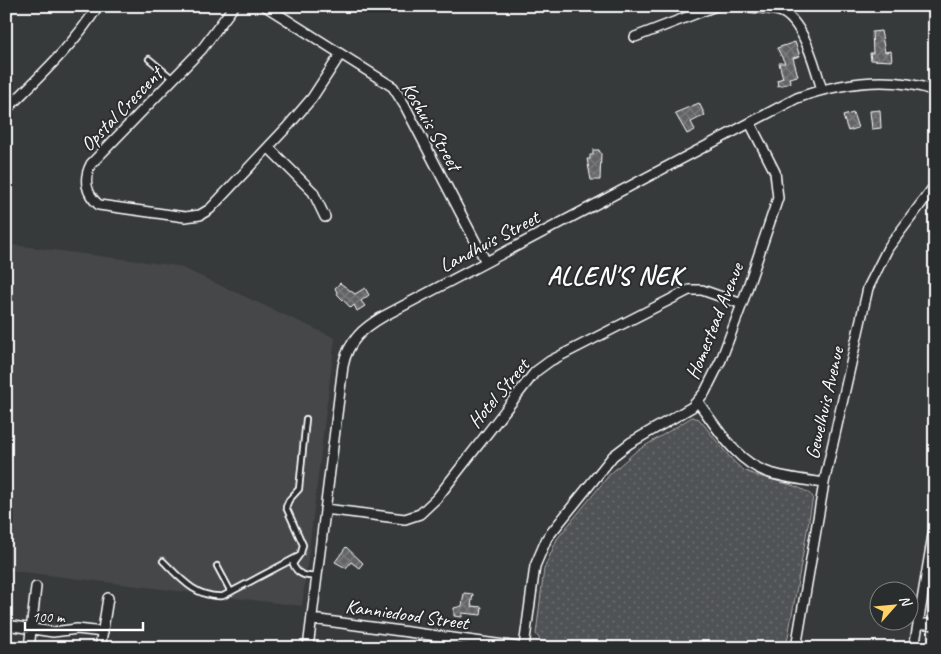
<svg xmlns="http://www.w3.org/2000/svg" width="941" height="654" font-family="Caveat,sans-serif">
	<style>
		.built { fill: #444748 }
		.park { fill: url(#park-dots); stroke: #a8a9aa }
		.building { fill: url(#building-cross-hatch); stroke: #fff }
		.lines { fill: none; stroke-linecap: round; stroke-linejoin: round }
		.lane-casing { stroke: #fff; stroke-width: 8 }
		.street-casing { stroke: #fff; stroke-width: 12 }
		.lane { stroke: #2a2d2e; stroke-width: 4.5 }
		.street { stroke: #2a2d2e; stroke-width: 9 }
		.labels { text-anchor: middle; stroke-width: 4; stroke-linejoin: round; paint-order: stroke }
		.street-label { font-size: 20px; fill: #fff; stroke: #2a2d2e }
		.district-label { font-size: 25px; font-weight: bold; letter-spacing: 1px; fill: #fff; stroke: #2a2d2e }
	</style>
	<defs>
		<pattern id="park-dots" width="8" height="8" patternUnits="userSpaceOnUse" patternTransform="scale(1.25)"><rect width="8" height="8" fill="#505354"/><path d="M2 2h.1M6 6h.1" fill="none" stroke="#6a6d6e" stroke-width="1.8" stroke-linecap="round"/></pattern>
		<pattern id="building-cross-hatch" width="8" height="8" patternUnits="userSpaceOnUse" patternTransform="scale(1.25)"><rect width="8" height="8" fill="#636465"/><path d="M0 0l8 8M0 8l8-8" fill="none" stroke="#7a7b7c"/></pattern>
	</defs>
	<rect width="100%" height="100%" fill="#373a3b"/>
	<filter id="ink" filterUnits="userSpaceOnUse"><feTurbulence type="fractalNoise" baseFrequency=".02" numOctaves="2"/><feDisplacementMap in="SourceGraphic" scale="10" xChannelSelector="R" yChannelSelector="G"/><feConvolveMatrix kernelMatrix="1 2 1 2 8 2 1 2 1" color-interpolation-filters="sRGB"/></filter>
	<g filter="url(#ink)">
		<path class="built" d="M6 244 178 266 335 338 302 606 6 570Z"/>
		<path class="park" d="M692 417 699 419C710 432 730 460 742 469 762 481 800 482 813 497L786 648H593L541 641 536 634 544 569 557 539 610 474 635 452Z"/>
		<path class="building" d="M881 31 885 52 891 51 892 61 871 60 870 53H873L872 32Z
			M795 42 800 56 793 58 798 76 789 78 791 83 778 86 777 80 783 78 779 63H785L777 48Z
			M699 103 705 115 691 122 695 130 687 134 675 113Z
			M880 110 881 128 872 129 870 111Z
			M853 113 858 128 848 131 843 116Z
			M593 150H599L601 154 600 180H591L587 159H590V155H593Z
			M340 283 355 294 365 288 369 295 361 301 365 306 357 311 354 305 351 308 338 295 335 288Z
			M346 547 363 563 359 568 351 562 346 568 335 562Z
			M464 593 473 594 471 606 482 607 481 615 462 613V617L454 616V608L462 606Z"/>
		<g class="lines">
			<g class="lane-casing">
				<path id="lane" d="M149 59 173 79
					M306 419 299 489 289 500 286 507 303 545 301 553 293 564C297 575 306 576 316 577
					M163 561C181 579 196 598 223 596L297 557
					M217 566 231 592"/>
			</g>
			<g class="street-casing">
				<path id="street" d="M234 6 202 49 91 164C83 179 86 194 99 205L185 217 200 215 210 209 288 126 312 98 340 55
					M265 6 393 87 405 106 486 262
					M744 6C755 8 768 8 779 11 803 18 816 69 822 90
					M635 37 716 6
					M6 110C39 77 73 46 98 6
					M269 148 313 192 325 217
					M698 402C717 427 735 461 767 472 785 478 805 480 824 483
					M325 509 405 519 420 514 437 498 535 372 550 361 689 290H702L742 304
					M312 619 526 648
					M918 623 935 625
					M6 625 53 632 77 629 103 632
					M524 647 535 566 547 538 613 456 630 443 692 407 705 392 721 360 742 304 778 198 775 172 750 123
					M29 648 36 587
					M100 648 108 598
					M308 648 343 366C348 341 363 328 384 316L797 98C840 83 890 75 935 91
					M796 648 824 483 868 288 888 248 935 185
					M914 648 935 523"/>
			</g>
			<use href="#lane" class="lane"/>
			<use href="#street" class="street"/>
		</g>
	</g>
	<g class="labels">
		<g class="street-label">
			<text transform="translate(121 109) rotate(-46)" y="7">Opstal Crescent</text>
			<text transform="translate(432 126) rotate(60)" y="7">Koshuis Street</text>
			<text transform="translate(489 241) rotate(-28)" y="7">Landhuis Street</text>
			<text transform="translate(714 321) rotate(-68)" y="7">Homestead Avenue</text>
			<text transform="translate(498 393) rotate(-50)" y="7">Hotel Street</text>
			<text transform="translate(824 403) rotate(-77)" y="7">Gewelhuis Avenue</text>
			<text transform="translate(407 614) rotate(8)" y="7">Kanniedood Street</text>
		</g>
		<g class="district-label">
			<text x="615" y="284">ALLEN'S NEK</text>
		</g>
	</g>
	<rect width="941" height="654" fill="none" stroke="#2a2d2e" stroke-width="25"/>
	<rect x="12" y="12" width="916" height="629" fill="none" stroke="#fff" stroke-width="2" filter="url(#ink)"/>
	<g transform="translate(894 606) rotate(63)"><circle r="24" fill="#2a2d2e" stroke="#7f8182"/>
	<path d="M0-4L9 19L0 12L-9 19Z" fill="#ffd166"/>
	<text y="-8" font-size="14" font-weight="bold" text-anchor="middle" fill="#ffffff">N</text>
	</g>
	<path d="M25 622v8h118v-8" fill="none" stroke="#ffffff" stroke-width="2.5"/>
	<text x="32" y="622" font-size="15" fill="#ffffff" stroke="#2a2d2e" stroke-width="4" paint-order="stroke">100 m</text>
</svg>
